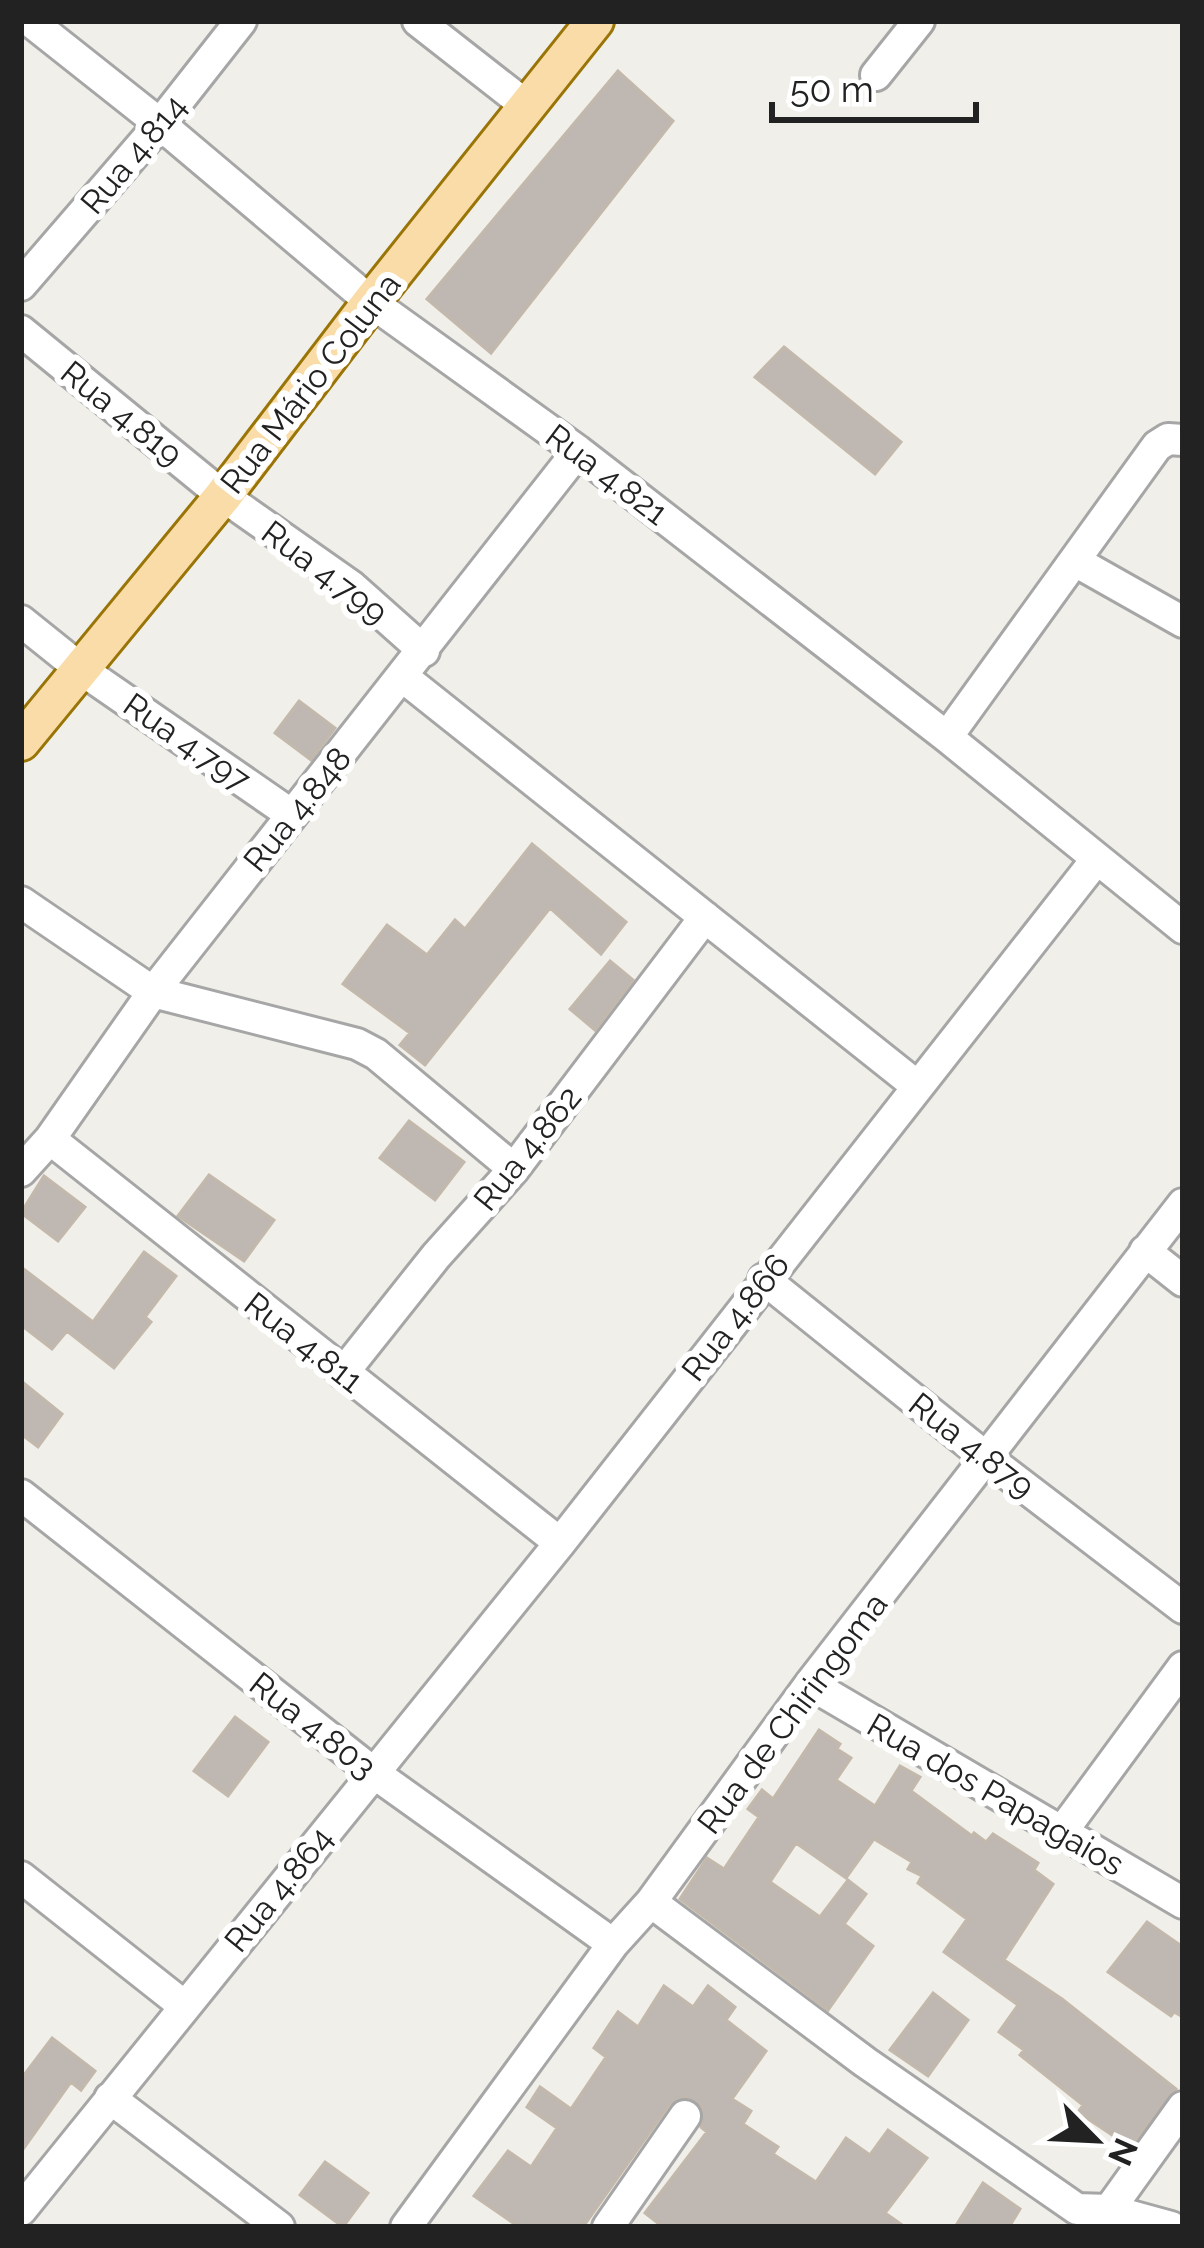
<svg xmlns="http://www.w3.org/2000/svg" width="1204" height="2248" font-family="Raleway,sans-serif">
	<style>
		.building { fill: #bfb8b2; stroke: #c3b8ac; stroke-width: 3 }
		.lines { fill: none; stroke-linecap: round; stroke-linejoin: round }
		.minor-casing { stroke: #a6a6a6; stroke-width: 36 }
		.major-casing { stroke: #997406; stroke-width: 42 }
		.minor { stroke: #fff; stroke-width: 30 }
		.major { stroke: #f9dca7; stroke-width: 36 }
		.labels { text-anchor: middle; stroke-width: 12; stroke-linejoin: round; paint-order: stroke }
		.street-label { font-size: 33px; fill: #222; stroke: #fff }
	</style>
	<rect width="100%" height="100%" fill="#f1efe9"/>
	<path class="building" d="M618 71 673 121 491 353 427 299Z
		M784 347 901 442 875 474 755 377Z
		M299 701 335 728 311 760 275 733Z
		M532 844 626 922 601 954 550 908 425 1065 400 1045 410 1033 343 984 387 925 427 955 455 920 465 929Z
		M610 961 633 980 595 1030 570 1009Z
		M409 1121 464 1162 435 1200 380 1158Z
		M209 1175 274 1220 244 1261 178 1216Z
		M44 1176 85 1207 58 1241 21 1213Z
		M144 1252 176 1276 145 1317 151 1322 114 1368 67 1331 52 1349 21 1325V1267L93 1322Z
		M21 1381 62 1414 38 1447 21 1434Z
		M235 1717 268 1742 228 1796 194 1771Z
		M819 1730 840 1744 837 1749 851 1758 836 1780 875 1806 900 1766 920 1777 911 1791 972 1836 974 1833 986 1842 993 1834 1038 1863 1034 1870 1053 1884 1004 1960 1062 1999 1176 2089 1130 2147 1078 2112 1083 2105 1020 2055 1024 2050 999 2032 1018 2005 944 1952 967 1919 918 1883 922 1876 908 1869 912 1862 874 1839 846 1878 796 1843 770 1882 820 1917 848 1880 866 1894 844 1924 873 1946 828 2010 680 1899 707 1858 724 1869 759 1817 748 1809 762 1790 773 1799Z
		M1147 1922 1183 1947V2017L1174 2012 1171 2016 1108 1972Z
		M664 1986 693 2007 708 1986 735 2007 726 2020 766 2051 732 2099 751 2111 743 2124 778 2147 773 2154 816 2182 846 2138 870 2155 888 2130 927 2158 885 2213 905 2227H663L645 2213 707 2132 701 2127 702 2107 685 2097 669 2105 583 2227H519L474 2196 508 2151 531 2167 557 2128 527 2107 540 2087 571 2109 606 2057 594 2048 611 2022 618 2012 638 2027Z
		M933 1993 968 2020 928 2076 890 2050Z
		M52 2038 95 2071 81 2090 71 2082 21 2152V2079Z
		M325 2162 368 2193 343 2227 300 2195Z
		M983 2183 1020 2209 1009 2227H955Z"/>
	<g class="lines">
		<g class="minor-casing">
			<path id="minor" d="M30 21 160 124 371 302 578 451 947 737 1183 928
				M418 21 528 107
				M876 75 919 21
				M21 285 160 124 241 21
				M21 331 223 496 351 586 424 651
				M1075 561 1183 622
				M21 621 82 670 292 815
				M403 677 917 1086
				M947 737 1157 446 1168 439 1183 440
				M21 902 153 992 357 1044 376 1054 514 1169
				M50 1139 560 1543
				M21 1171 50 1139 153 992 578 451
				M1145 1251 1183 1281
				M764 1279 988 1459 1183 1608
				M343 1373 436 1256 514 1169 705 917
				M21 1495 374 1773 613 1944
				M810 1684 1183 1903
				M1061 1833 1183 1667
				M21 1877 183 2005
				M651 1902 865 2062 1077 2209 1109 2210 1171 2227
				M110 2098 279 2227
				M21 2210 560 1543 1096 860
				M1109 2210 1183 2107
				M406 2227 613 1944 651 1902 810 1684 1183 1204
				M608 2227 685 2116"/>
		</g>
		<g class="major-casing">
			<path id="major" d="M21 742 223 496 371 302 595 21"/>
		</g>
		<use href="#minor" class="minor"/>
		<use href="#major" class="major"/>
	</g>
	<g class="labels">
		<g class="street-label">
			<text transform="translate(133 154) rotate(-50)" y="12">Rua 4.814</text>
			<text transform="translate(310 383) rotate(-52)" y="12">Rua Mário Coluna</text>
			<text transform="translate(122 413) rotate(39)" y="12">Rua 4.819</text>
			<text transform="translate(607 474) rotate(37)" y="12">Rua 4.821</text>
			<text transform="translate(325 572) rotate(37)" y="12">Rua 4.799</text>
			<text transform="translate(187 742) rotate(35)" y="12">Rua 4.797</text>
			<text transform="translate(297 809) rotate(-51)" y="12">Rua 4.848</text>
			<text transform="translate(527 1148) rotate(-51)" y="12">Rua 4.862</text>
			<text transform="translate(735 1317) rotate(-52)" y="12">Rua 4.866</text>
			<text transform="translate(304 1342) rotate(38)" y="12">Rua 4.811</text>
			<text transform="translate(972 1445) rotate(38)" y="12">Rua 4.879</text>
			<text transform="translate(792 1713) rotate(-53)" y="12">Rua de Chiringoma</text>
			<text transform="translate(313 1725) rotate(38)" y="12">Rua 4.803</text>
			<text transform="translate(996 1794) rotate(30)" y="12">Rua dos Papagaios</text>
			<text transform="translate(278 1889) rotate(-51)" y="12">Rua 4.864</text>
		</g>
	</g>
	<rect width="1204" height="2248" fill="none" stroke="#222222" stroke-width="48"/>
	<g transform="translate(1096 2140) rotate(114)" stroke="#ffffff" stroke-width="9" paint-order="stroke">
	<path d="M0-9L21 45L0 30L-21 45Z" fill="#222222"/>
	<text y="-18" font-size="33" font-weight="bold" text-anchor="middle" fill="#222222">N</text>
	</g>
	<path d="M772 102v18h204v-18" fill="none" stroke="#222222" stroke-width="6"/>
	<text x="790" y="102" font-size="36" fill="#222222" stroke="#ffffff" stroke-width="9" paint-order="stroke">50 m</text>
</svg>
